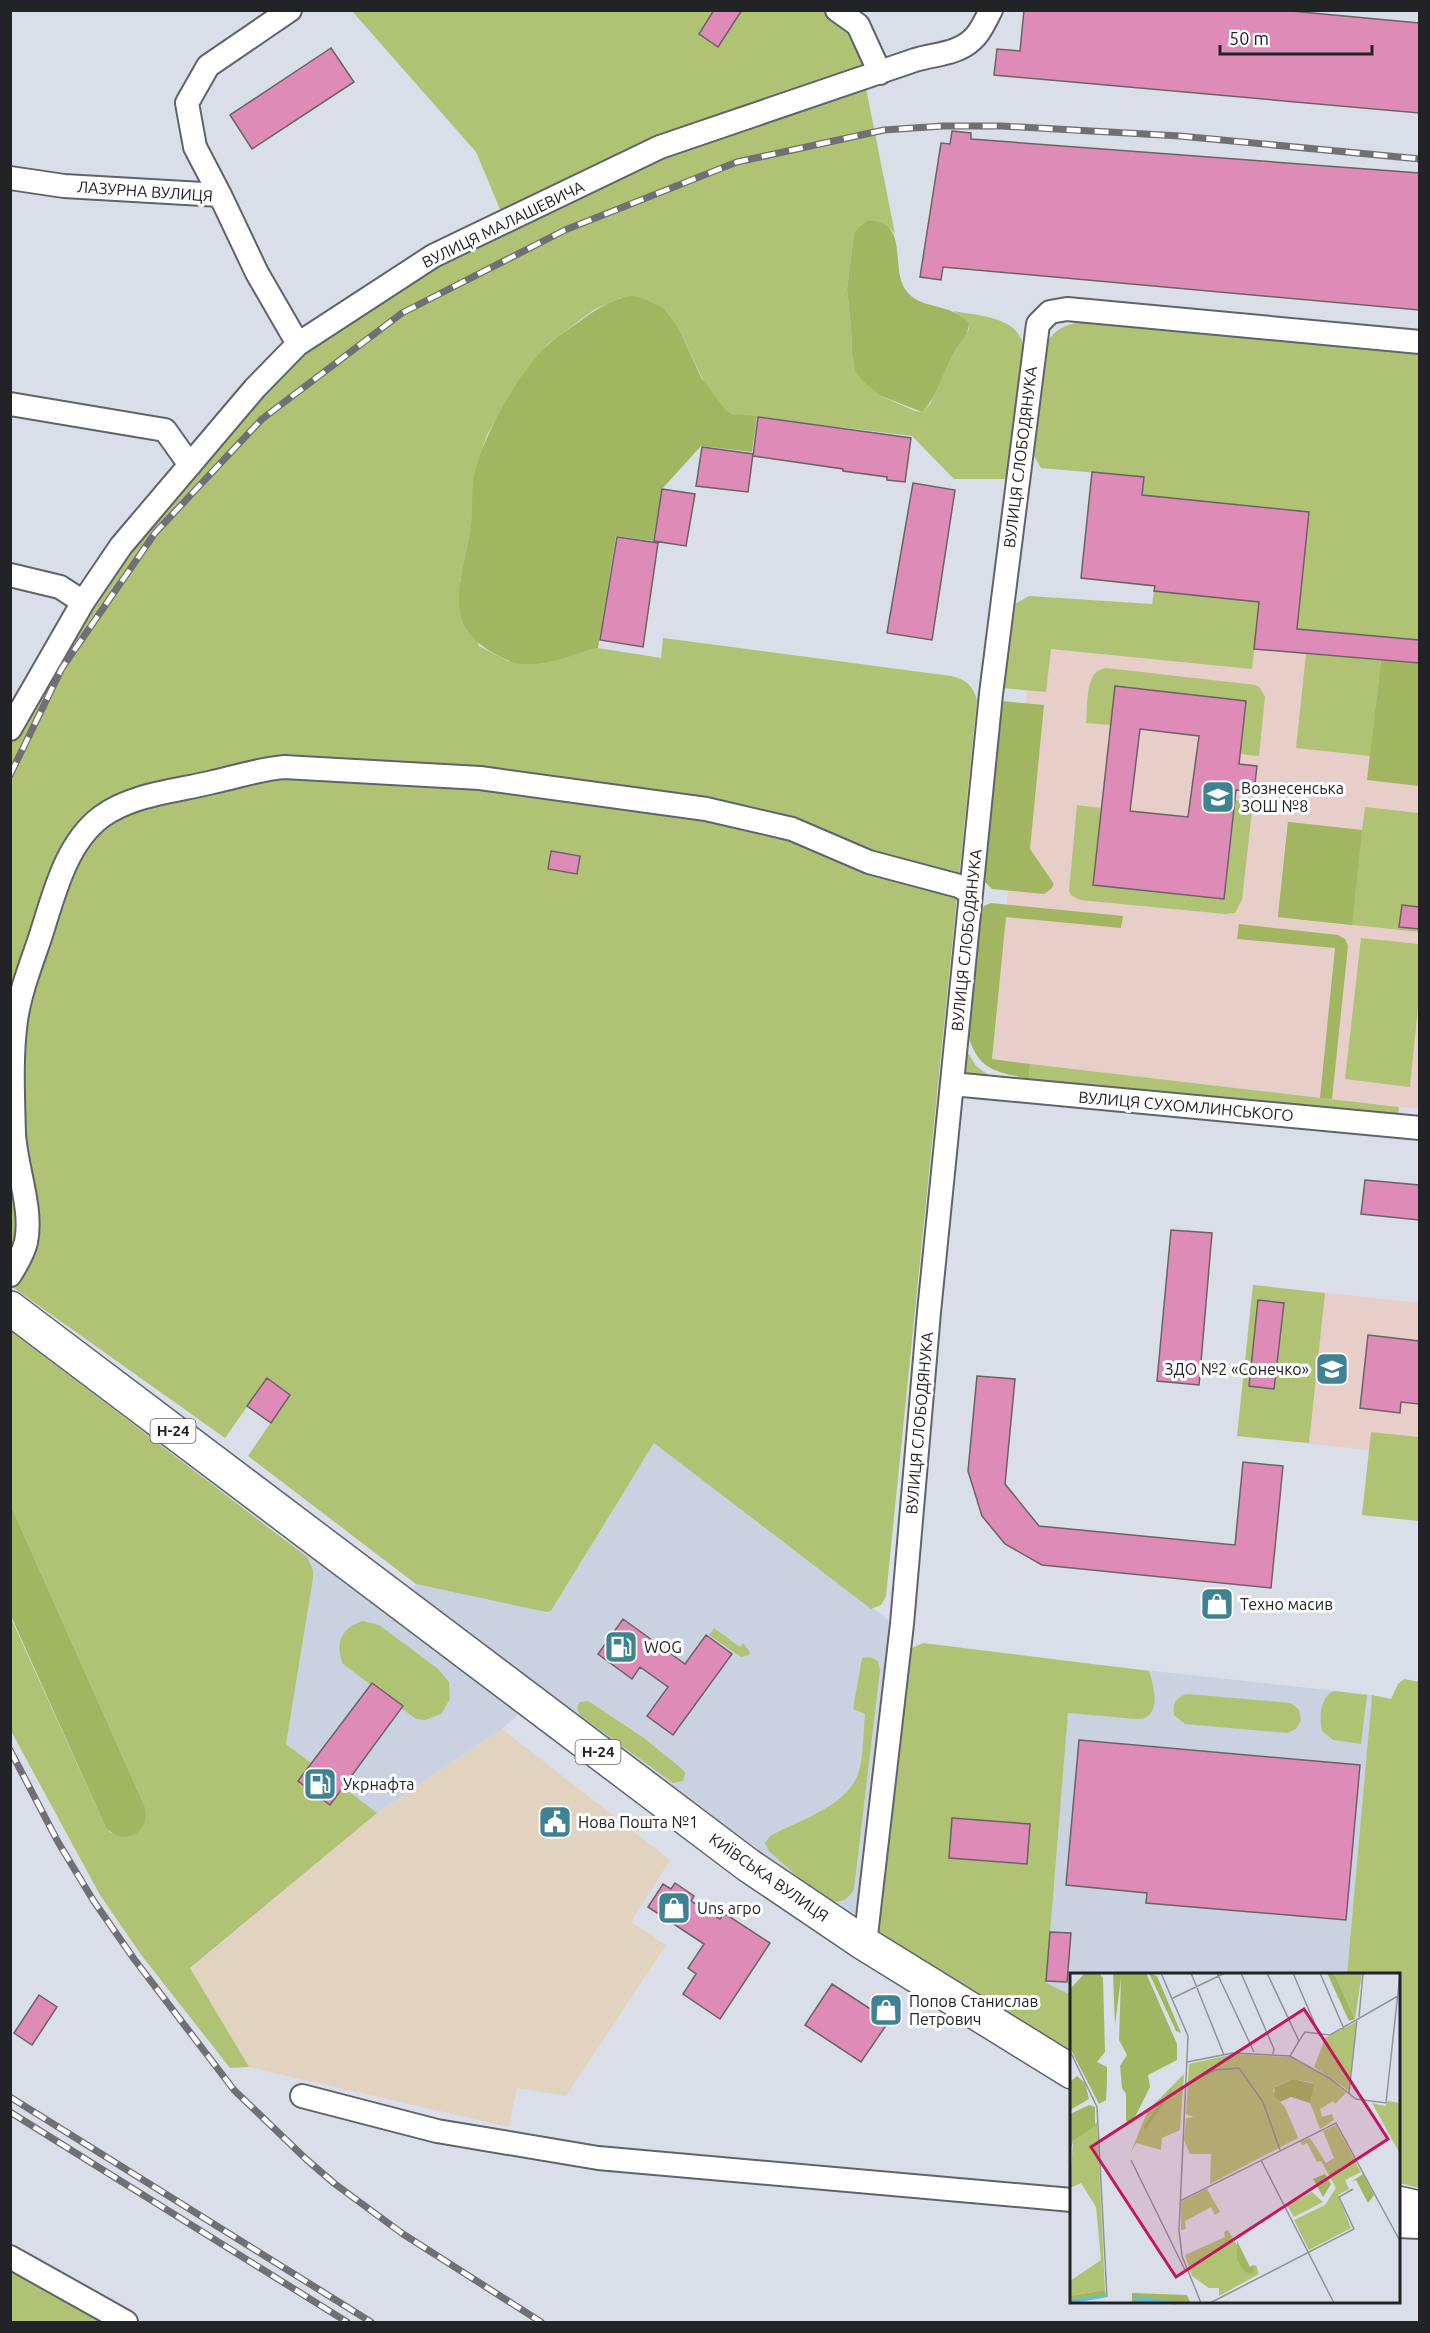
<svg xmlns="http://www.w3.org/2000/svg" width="1430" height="2333" font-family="Ubuntu,sans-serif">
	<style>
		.built { fill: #cad2e2 }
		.industrial { fill: #e2d2c0 }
		.education { fill: #e8cec9 }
		.green { fill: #b0c375 }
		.forest { fill: #a2b561 }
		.building { fill: #de8cb7; stroke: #6b6166; stroke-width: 1.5; fill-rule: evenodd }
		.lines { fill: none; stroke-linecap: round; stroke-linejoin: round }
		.minor-casing { stroke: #5f636c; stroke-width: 26 }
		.primary-casing { stroke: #5f636c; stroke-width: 36 }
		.minor { stroke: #fff; stroke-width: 22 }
		.primary { stroke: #fff; stroke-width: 33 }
		.rail-casing { stroke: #6e7076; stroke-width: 7 }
		.rail { stroke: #fff; stroke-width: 4.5; stroke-dasharray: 14; stroke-linecap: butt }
		.labels { text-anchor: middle; stroke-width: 6; stroke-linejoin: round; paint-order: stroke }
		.shield { fill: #fff; stroke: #646567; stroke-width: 1.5 }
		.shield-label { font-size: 15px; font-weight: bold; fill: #212326 }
		.street-label { font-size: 16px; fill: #212326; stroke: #fff }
		.poi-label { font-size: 16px; fill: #212326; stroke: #fff; text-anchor: start }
		.inset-river { fill: none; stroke: #55c1e7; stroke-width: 3 }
		.inset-road { fill: none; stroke: #90939a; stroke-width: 1.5 }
		.view { fill: #c2185b; fill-opacity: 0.15; stroke: #c2185b; stroke-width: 3 }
		.inset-edge { fill: none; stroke: #212326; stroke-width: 3 }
	</style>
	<rect width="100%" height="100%" fill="#dadee8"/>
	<path class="built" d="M654 1443 890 1621 856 1912 850 1920 405 1598 416 1584 551 1611Z
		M289 1534 522 1711 502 1729 377 1813 271 1900 286 1541Z
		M1072 1662 1372 1695 1347 1974H1072L1071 2052 1042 2034Z"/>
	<path class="industrial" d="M502 1729 670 1860 631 1922 666 1945 566 2096 517 2088 509 2127 249 2067 190 1969 377 1813Z"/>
	<path class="education" d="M1035 607 1419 640V1109L992 1060Z
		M1253 1285 1419 1303V1521L1362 1515 1369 1450 1237 1436Z"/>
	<path class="green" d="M352 11H824L857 35 863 67 502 214 476 152Z
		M866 88 895 234 890 228 854 234 847 289 851 327 852 354 855 370 879 395 915 411 922 412 930 404 947 364 969 329V323L954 311C978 316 1017 316 1023 345L1006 479H954L912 436 732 414 725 409 706 386 678 327 664 308 621 298 595 309 548 344 514 390 498 416 487 435 476 469 471 528 460 582 479 646 508 661 522 664 558 659 598 648 661 658 663 638 951 676C966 679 973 686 977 700L886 1596 881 1605 871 1609 654 1443 551 1611 546 1612 416 1584 248 1456 290 1394 267 1378 225 1438 11 1286V741L88 605 133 544 302 348 434 263 664 152Z
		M1087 322 1419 351V640L1257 626 1252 669 1051 649 1046 692 1002 688 1011 612 1015 604 1029 596 1152 604 1154 591 1299 605 1309 512 1142 495 1144 477 1041 468 1029 447 1046 343C1056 328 1069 322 1087 322Z
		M1306 654 1381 660 1370 756 1296 748Z
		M1106 668 1256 685 1260 688 1265 697 1259 756 1240 754 1246 701 1111 725 1086 723C1088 706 1084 670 1106 668Z
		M1235 800 1253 802 1242 900 1235 913 1225 914 1080 900 1071 895 1069 891 1077 805 1101 808 1093 884 1224 899Z
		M1365 807 1419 813V932L1278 917 1288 822 1362 830Z
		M1361 938 1419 944V997L1410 1087 1345 1079Z
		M968 1053 976 1066 991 1077 968 1075 964 1068 965 1054Z
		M1030 1064 1399 1107 1398 1116 1029 1079Z
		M1253 1285 1325 1293 1309 1443 1237 1436Z
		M11 1331 307 1557 313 1570V1578L286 1744 311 1763 298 1781 329 1805 343 1787 377 1813 190 1968 249 2067 230 2068 142 1956 100 1895 11 1731 10 1616 106 1828 111 1833 144 1805 11 1506Z
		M1371 1432 1419 1437V1521L1362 1515Z
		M363 1621 379 1625 438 1669 449 1682 450 1699 441 1714 425 1720 416 1719 343 1664C334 1643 342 1627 363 1621Z
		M714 1628 740 1647 743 1643 750 1652 749 1655 741 1657 709 1635Z
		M923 1643 1149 1671C1154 1686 1163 1720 1136 1719L1068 1713 1046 1983 1071 1995V2052L895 1944 880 1934 876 1928 910 1649Z
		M870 1657 878 1661 880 1670 854 1889C849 1898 842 1904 831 1901 818 1898 782 1862 769 1851L765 1843 770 1836C798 1821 847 1806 858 1774 864 1756 863 1733 865 1714L853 1709 862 1658Z
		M1404 1679 1420 1682 1419 2188 1399 2183 1398 1974H1347L1372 1695 1391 1699 1398 1684Z
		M1334 1691 1367 1695 1361 1744 1333 1740 1322 1731C1319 1718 1320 1696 1334 1691Z
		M1188 1694 1291 1703 1299 1710 1301 1720 1296 1729 1287 1733 1185 1724 1174 1715C1172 1703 1177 1696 1188 1694Z
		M588 1701 644 1738 682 1769 685 1773 683 1781 673 1783 581 1716C577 1711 576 1707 580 1702Z
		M10 2271H11L101 2322H11Z"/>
	<path class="forest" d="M867 221C910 219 890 266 905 289 919 311 949 301 969 323 969 335 959 343 954 353 942 372 938 396 922 412L879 395 861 379 855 370 852 354 851 327 847 289 854 234 859 227Z
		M632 296 641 298 664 308 678 327 702 379 725 409 732 414 757 416 752 452 701 446 662 489 653 541 616 536 598 648C574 654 548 666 523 664 513 664 505 659 497 655 473 642 459 628 459 599 459 576 467 553 470 531 474 510 470 488 476 468 487 429 520 370 550 343 559 335 569 329 579 322 595 310 611 299 632 296Z
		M1381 660 1419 663V786L1367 780Z
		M1001 701 1044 705 1030 849 1054 884 1051 889 1044 894 992 889 985 882Z
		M1288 822 1362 830 1352 925 1278 917Z
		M991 903 1123 916 1121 928 1006 917 992 1059 1030 1064 1029 1079C998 1072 979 1071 969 1038L980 913 984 906Z
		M1239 924 1338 935 1345 939 1348 946 1332 1099 1320 1098 1335 948 1237 939Z
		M11 1506 144 1805C152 1832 126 1847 106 1828L11 1616Z"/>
	<path class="building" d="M714 10H742L718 47 699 34Z
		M1024 10H1280L1419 23V113L994 75 997 49 1020 51Z
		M331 48 354 82 252 149 230 115Z
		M952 131 971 133V139L1419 173V310L943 267 941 280 920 277 941 143 950 144Z
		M758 417 911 438 905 482 887 480V477L843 471V469L753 456Z
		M702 447 753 454 748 492 696 486Z
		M1092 472 1144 477 1142 495 1309 512 1297 629 1419 640V663L1254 649 1259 602 1154 591 1155 586 1081 578Z
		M913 483 955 490 932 640 887 633Z
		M662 489 695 494 686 546 654 541Z
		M617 537 658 543 643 647 600 640Z
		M1115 686 1246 701 1239 764 1257 766 1254 792 1236 790 1224 899 1093 885ZM1140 729 1199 736 1188 817 1130 811Z
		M551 851 580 856 577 874 548 869Z
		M1402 905 1419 907V929L1399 927Z
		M1365 1180 1419 1185V1220L1361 1214Z
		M1171 1230 1212 1233 1199 1385 1157 1381Z
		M1258 1300 1284 1303 1274 1389 1249 1386Z
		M1368 1335 1419 1341V1404L1401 1402 1400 1413 1360 1408Z
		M977 1376 1015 1379 1005 1484 1039 1526 1235 1545 1243 1462 1283 1466 1271 1588 1042 1565 1005 1544 982 1516 968 1471Z
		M267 1378 290 1395 271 1423 247 1406Z
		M623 1619 685 1664 706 1635 732 1654 673 1735 647 1716 668 1687 640 1667 632 1679 598 1654Z
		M372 1683 403 1706 330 1805 298 1781Z
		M1079 1740 1360 1765 1346 1920 1146 1903 1147 1893 1066 1885Z
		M952 1818 1030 1824 1027 1864 949 1858Z
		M675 1883 694 1896 691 1901 720 1919 724 1913 770 1943 720 2019 683 1994 696 1974 688 1968 704 1944 648 1907 663 1884 671 1889Z
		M1050 1932 1071 1933 1067 1982 1046 1981Z
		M832 1984 889 2021 861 2062 805 2025Z
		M39 1995 57 2007 32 2045 14 2033Z"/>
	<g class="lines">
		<g class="minor-casing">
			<path id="minor" d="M837 10 858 25 880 73
				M10 178 64 186 220 195 257 273 298 344
				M220 195 195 147 187 103 208 66 290 10
				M10 404 165 430 190 465
				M10 575 60 587 83 602
				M10 729 83 602 121 546 255 388 298 344 433 256 660 147 915 60C935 54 958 54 973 39 981 32 986 19 991 10
				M952 1084 1420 1128
				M10 1275C17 1264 23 1254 26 1242 33 1209 16 1168 14 1134 13 1096 11 1057 16 1020 20 993 30 967 39 941 53 899 64 845 101 817 132 794 177 791 213 782 237 777 259 769 284 767L480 778 706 809 792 829 869 862 959 886 971 893
				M865 1944 902 1624 929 1312 991 694 1038 324 1050 312 1067 309 1420 342
				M302 2096 437 2131 598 2158 1072 2200
				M1398 2226 1420 2227
				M10 2257 126 2322"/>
		</g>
		<g class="primary-casing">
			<path id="primary" d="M10 1308 748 1865 865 1944 1072 2072
				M1398 2203 1420 2208"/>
		</g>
		<use href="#minor" class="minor"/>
		<use href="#primary" class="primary"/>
		<g class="rail-casing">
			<path id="rail" d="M10 775 62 668 155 533 262 419 402 313 565 230 737 162 884 130 943 126H1001L1180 136 1420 159
				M10 1750 58 1842 93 1900 134 1959 234 2090 306 2159 335 2184 403 2234 541 2322
				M10 2097 371 2322
				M10 2112 347 2322"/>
		</g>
		<use href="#rail" class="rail"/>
	</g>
	<defs>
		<g id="school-square" transform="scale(1.725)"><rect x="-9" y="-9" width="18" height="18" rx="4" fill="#3f8292" stroke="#fff"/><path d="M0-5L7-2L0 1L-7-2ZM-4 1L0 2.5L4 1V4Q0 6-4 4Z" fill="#fff"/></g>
		<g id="shop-square" transform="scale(1.725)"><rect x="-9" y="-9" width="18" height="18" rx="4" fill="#3f8292" stroke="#fff"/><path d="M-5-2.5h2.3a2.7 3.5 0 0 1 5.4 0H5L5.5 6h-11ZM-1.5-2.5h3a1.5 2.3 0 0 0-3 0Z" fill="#fff"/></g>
		<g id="fuel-square" transform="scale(1.725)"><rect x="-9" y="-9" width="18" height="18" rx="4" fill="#3f8292" stroke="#fff"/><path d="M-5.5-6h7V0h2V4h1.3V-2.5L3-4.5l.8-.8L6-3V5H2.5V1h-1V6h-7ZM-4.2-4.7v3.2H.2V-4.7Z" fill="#fff"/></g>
		<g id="civic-square" transform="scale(1.725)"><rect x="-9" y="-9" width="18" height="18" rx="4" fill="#3f8292" stroke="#fff"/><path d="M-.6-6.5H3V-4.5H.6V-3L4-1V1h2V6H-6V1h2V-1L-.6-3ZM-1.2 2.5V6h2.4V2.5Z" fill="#fff"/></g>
	</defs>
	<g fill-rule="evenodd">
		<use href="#school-square" x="1218" y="797"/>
		<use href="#school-square" x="1332" y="1369"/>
		<use href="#shop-square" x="1217" y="1604"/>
		<use href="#fuel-square" x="621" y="1647"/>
		<use href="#fuel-square" x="320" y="1784"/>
		<use href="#civic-square" x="555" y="1822"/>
		<use href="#shop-square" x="674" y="1908"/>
		<use href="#shop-square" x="886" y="2010"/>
	</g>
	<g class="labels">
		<g class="shield">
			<rect x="150.5" y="1419" width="45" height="24" rx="4.5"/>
			<rect x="575.5" y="1740" width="45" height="24" rx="4.5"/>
		</g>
		<g class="shield-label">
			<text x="173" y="1436">Н-24</text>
			<text x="598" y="1757">Н-24</text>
		</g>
		<g class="street-label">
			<text transform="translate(145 191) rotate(4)" y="6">ЛАЗУРНА ВУЛИЦЯ</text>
			<text transform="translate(503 224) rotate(-26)" y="6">ВУЛИЦЯ МАЛАШЕВИЧА</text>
			<text transform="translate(1020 457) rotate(-83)" y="6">ВУЛИЦЯ СЛОБОДЯНУКА</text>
			<text transform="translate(966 940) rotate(-84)" y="6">ВУЛИЦЯ СЛОБОДЯНУКА</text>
			<text transform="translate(1186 1106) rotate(5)" y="6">ВУЛИЦЯ СУХОМЛИНСЬКОГО</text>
			<text transform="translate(919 1423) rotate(-85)" y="6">ВУЛИЦЯ СЛОБОДЯНУКА</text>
			<text transform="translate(769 1877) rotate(35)" y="6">КИЇВСЬКА ВУЛИЦЯ</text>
		</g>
		<g class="poi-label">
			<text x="1241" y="794">Вознесенська<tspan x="1241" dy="18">ЗОШ №8</tspan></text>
			<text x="1309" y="1375" text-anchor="end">ЗДО №2 «Сонечко»</text>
			<text x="1240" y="1610">Техно масив</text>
			<text x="644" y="1653">WOG</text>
			<text x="343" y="1790">Укрнафта</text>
			<text x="578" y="1828">Нова Пошта №1</text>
			<text x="697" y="1914">Uns агро</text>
			<text x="909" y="2007">Попов Станислав<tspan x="909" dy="18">Петрович</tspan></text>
		</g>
	</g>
	<g transform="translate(1070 1973)">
		<rect width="330" height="330" fill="#dadee8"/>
		<path d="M264 0H292L285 46ZM286 49 279 118 244 94 255 65ZM164 81 220 84 259 105 276 120 265 131 263 128 250 136 252 144 262 141 264 147 250 156 239 127 243 110 223 106 206 113 203 118 207 126 215 134 228 165 140 211 141 181H120L114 167 116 145 124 144 116 141 119 91ZM114 101 110 157 92 165 91 177 66 170 60 181 78 137ZM318 128 330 130V181L302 130 315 133ZM27 149 35 317 0 323V308L31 287 26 234 11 210 0 215 3 168ZM266 152 291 199 275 207 279 216 268 222 281 255 239 277 224 247 255 232 266 215 251 188 247 189 237 170 232 172 230 168 240 165 256 190 264 185 253 158ZM137 216 150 239 145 242 141 234 115 248 116 256 111 257V229ZM242 219 253 229 224 244 217 232ZM158 257 180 294 186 292 189 301 149 323V315H139L122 303 115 282 155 264 154 259Z" fill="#b0c375"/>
		<path d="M15 0H29L33 5 35 79 27 89 37 94V109L36 127 29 131 0 75V16ZM43 0H76L107 71V87L78 102 80 114 62 150 56 148V121L52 115 50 93 57 82 49 67 51 5 45 52ZM79 0 87 3 111 60 106 58ZM257 0H264L285 46 279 48ZM7 103 15 110 19 126 0 137V109ZM223 106 244 111 240 130 221 124 210 129 204 123 205 114ZM101 115 102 119 75 157 74 153ZM19 132 25 134V153L3 168 0 179V141ZM255 201 261 211 253 224 243 206ZM293 201 304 222 298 230 286 207 281 209ZM167 268 180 294 184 292 183 301 175 299 167 287ZM35 317 36 324 0 330V323ZM62 320 117 322 120 329 62 330Z" fill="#a2b561"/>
		<path class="inset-river" d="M63 325 106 330M0 329 35 323"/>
		<path class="inset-road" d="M91 0 118 63 109 257 112 283 131 330M121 0 154 82M147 0 184 79M171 0 204 76 203 81M197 0 229 68 220 83M223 0 250 63M250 0 274 56M103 25 155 0M289 44 293 0M229 68 235 59 260 62 328 23M0 78 27 134 37 324M117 89 163 80 220 83 259 105 286 126 316 130 330 1M115 112 145 97 169 95 193 129 210 177M279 120 287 46M61 187 115 297M191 187 264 330M110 228 266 150 330 268M140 330 284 256 269 224 283 216"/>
		<path class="view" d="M234 36 318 166 106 304 21 174Z"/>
		<rect width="330" height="330" class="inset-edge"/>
	</g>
	<rect width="1430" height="2333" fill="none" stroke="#212326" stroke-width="24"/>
	<path d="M1220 45v9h152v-9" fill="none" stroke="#212326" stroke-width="3"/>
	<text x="1229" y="45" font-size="18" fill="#212326" stroke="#ffffff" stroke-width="4.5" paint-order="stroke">50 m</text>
</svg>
